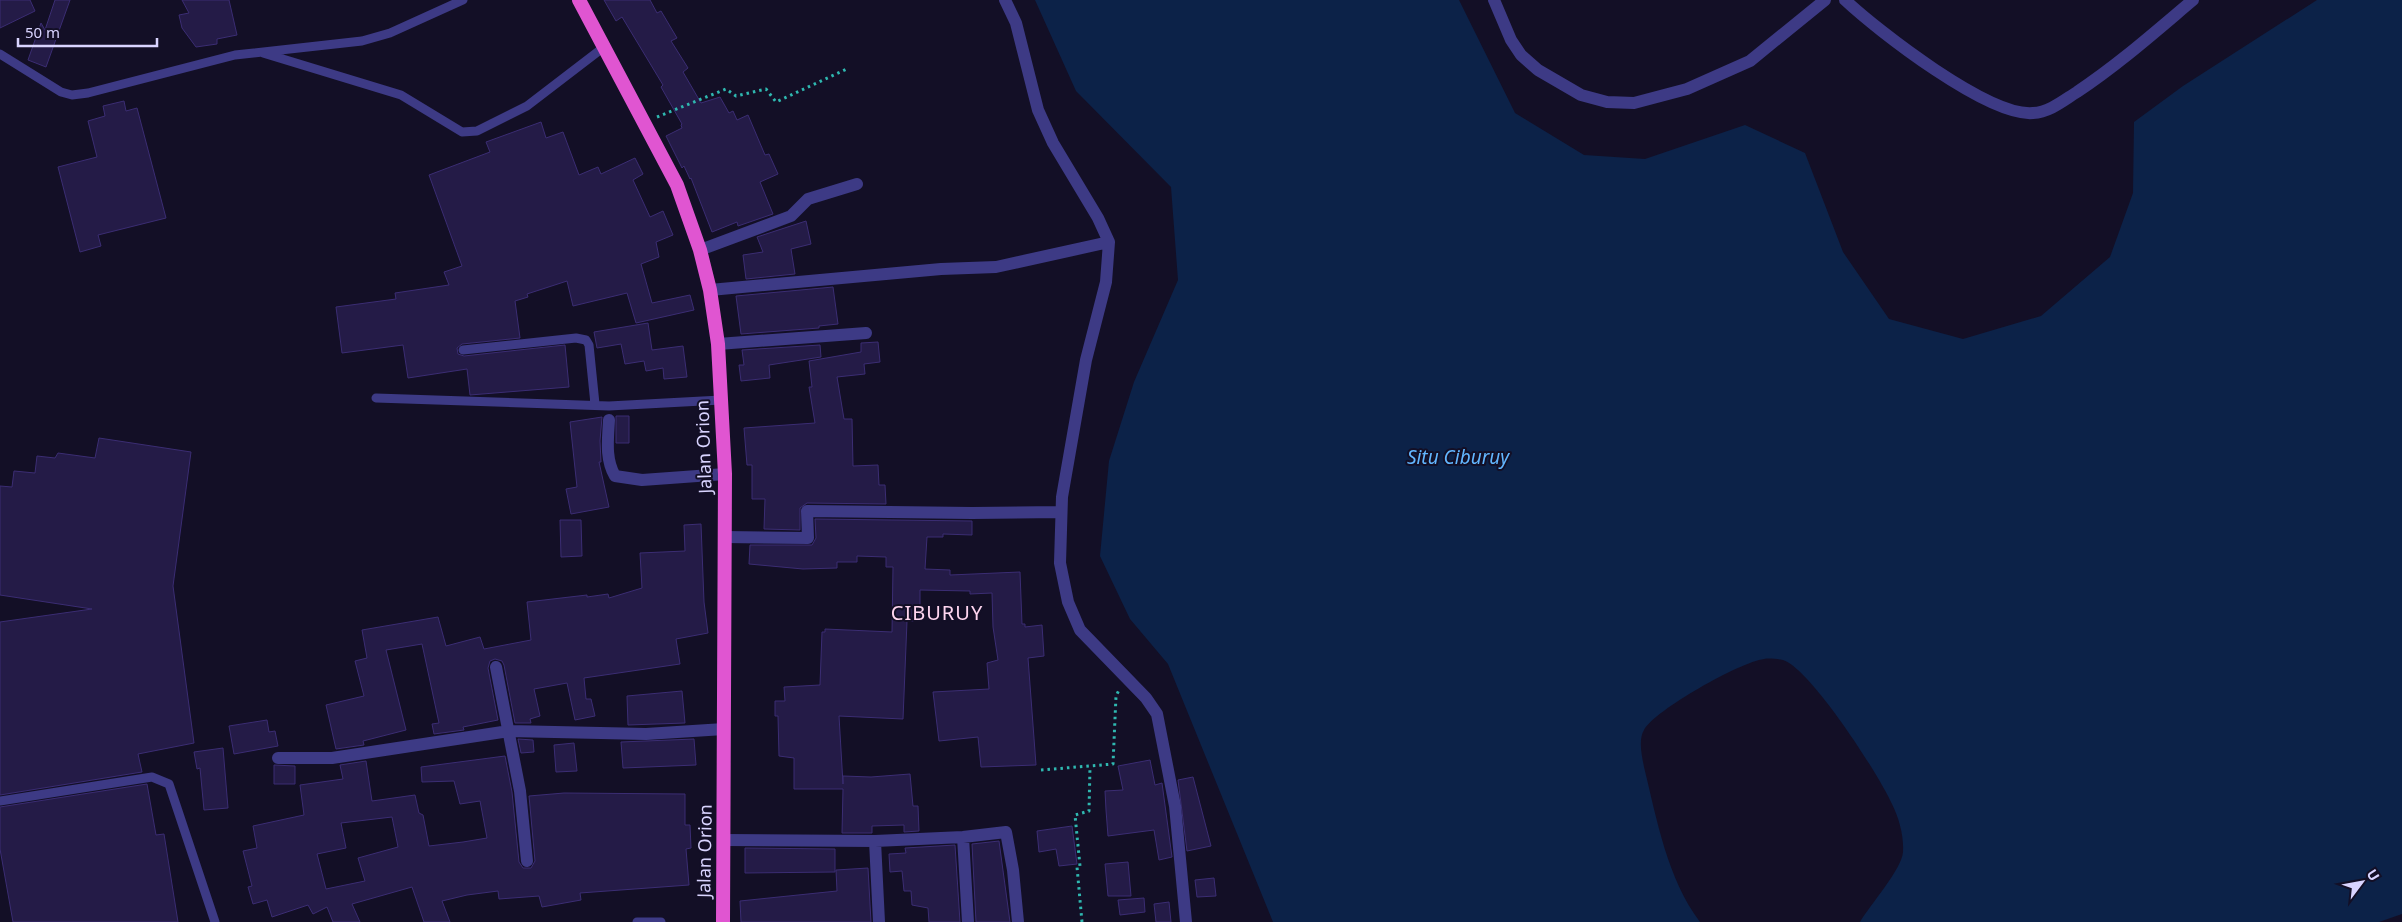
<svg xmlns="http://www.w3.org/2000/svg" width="2402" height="922" font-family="'Noto Sans',sans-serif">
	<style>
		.water { fill: #0c2248 }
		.building { fill: #241b47; stroke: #3b2d73; fill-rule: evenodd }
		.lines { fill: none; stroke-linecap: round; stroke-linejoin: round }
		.path { stroke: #2fb8b0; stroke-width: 3; stroke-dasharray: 2.5 4; stroke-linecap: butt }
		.service { stroke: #3d3a85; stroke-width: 9 }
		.minor { stroke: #3d3a85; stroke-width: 12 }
		.trunk { stroke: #e055d1; stroke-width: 14 }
		.labels { text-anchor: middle; stroke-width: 4; stroke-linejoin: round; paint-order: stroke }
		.street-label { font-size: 18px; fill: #d9d4ff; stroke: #130f26 }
		.water-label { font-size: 19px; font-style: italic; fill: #62b6ff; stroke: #130f26 }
		.quarter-label { font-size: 20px; letter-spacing: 1px; fill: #ffd6f0; stroke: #130f26 }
	</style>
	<rect width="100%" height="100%" fill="#130f26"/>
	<path class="water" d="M1035 0H1459L1515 113 1584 155 1645 159 1745 125 1805 153 1843 252 1889 319 1963 339 2041 316 2110 257 2133 193 2134 122 2183 86 2317 0H2402V914L2379 922H1860C1870 905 1902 869 1903 852 1904 836 1899 818 1892 804 1879 775 1811 669 1783 660 1778 659 1768 658 1764 659 1740 662 1655 710 1644 730 1638 740 1642 756 1644 767 1657 820 1667 878 1700 922H1273L1168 664 1130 619 1100 556 1109 461 1134 382 1178 280 1171 187 1076 91Z"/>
	<path class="building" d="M0 0H30L35 11 0 28Z
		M55 0H70L46 67 28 60 41 23 45 30Z
		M182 0H229L237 35 217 39V44L196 47 182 28 179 15 189 13Z
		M604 0H650L657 13 661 11 677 38 671 41 688 68 683 72 701 103 720 97 729 113 733 111 737 120 748 115 765 155 769 154 778 174 760 182 773 214 738 226 737 222 712 232 691 178 690 179 684 166 682 168 666 136 682 128 681 125 682 124 661 87 663 85 622 17 616 21Z
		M124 101 126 111 137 108 166 218 98 235 101 246 80 252 58 167 97 157 88 121 105 116 103 106Z
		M541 122 546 138 563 132 579 175 598 167 601 174 635 158 643 174 633 180 650 217 663 211 673 235 656 242 659 257 641 264 652 303 690 295 694 310 636 323 627 293 573 306 567 281 527 294 528 297 515 301 520 338 462 344 457 348 458 354 464 356 565 345 569 387 470 395 467 369 408 378 403 345 342 353 336 307 396 299 395 293 449 285 444 272 462 266 429 175 490 152 486 142Z
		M806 221 811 244 791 249 795 274 746 279 743 255 763 252 757 237Z
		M833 287 838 324 819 326V328L741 334 736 296Z
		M648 323 652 350 683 346 687 377 664 379 663 368 646 371 644 361 625 364 621 344 597 348 594 332Z
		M878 342 880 362 864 364 865 374 837 377 844 419H852L853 466 878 465 879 485H885L886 504 807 503 800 508V530L764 529 765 499H752V465H747L744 428 815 423 809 387H812L809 361 861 352V343Z
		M820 345 821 357 769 365 770 378 741 381 739 365H744L742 350Z
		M616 416H629V443H616Z
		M602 417 600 441 601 462H599L609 507 571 514 566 489 577 487 570 422Z
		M99 438 191 452 173 586 194 743 138 754 142 772 0 795V622L92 609 0 595V486L12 487 14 471 35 473 37 456 55 458 58 453 95 458Z
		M815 519 972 521V535L943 534V537H927L925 569 950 570V575L1020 572 1022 624H1025V627L1042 625 1044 656 1028 658 1036 765 981 767 978 737 939 741 933 692 989 689 987 663 998 660 993 627 992 593 970 594V591L920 590V621H907L903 719 839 716 843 784V776L871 777 910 774 913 806H918L919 831 904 832V825L872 826V833H842L843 789H794V758L779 756 778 716H775V701H785L784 687 820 685 822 632H825V629L892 632 893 567H886V557L857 556V562H837V568L803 569 749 564 750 545H812L816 538Z
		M560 520H581L582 556 561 557Z
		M701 524 704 602 708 633 676 639 680 664 584 678 586 699H591L595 716 575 720 567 683 534 689 540 716 530 719 531 723H515L504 665 502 661 495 659 490 661 488 668 498 720 463 727 464 730 434 734 432 724 439 723 422 644 386 650 406 730 363 741 364 745 336 749 326 705 364 696 355 661 367 658 362 630 438 617 446 646 480 637 484 649 531 640 527 602 587 595V597L608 594 609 598 642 588 640 553 685 551 684 525Z
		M682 691 685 723 628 725 627 696Z
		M267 720 269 732 275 731 278 746 234 754 229 726Z
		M518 739 533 740 534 752 521 753Z
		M694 739 696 765 623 768 621 742Z
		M574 743 577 771 556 772 554 745Z
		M223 748 228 808 204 810 200 768 197 769 194 752Z
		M505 756 512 792 519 862 523 868H531L535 861 529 796 564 793 685 794V825H690L691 848 686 849 689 885 580 893 581 900 542 907 539 896 499 899 498 891 467 895 442 901 450 922H424L412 887 352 904 360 922H333L327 907 313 914 308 905 272 917 267 900 253 904 248 887 252 886 243 851 257 848 253 826 304 815 300 785 343 779 340 765 366 761 372 801 415 795 419 813 423 815 429 846 463 842 487 838 480 801 460 804 454 781 422 782 421 767ZM392 817 398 847 358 858 365 881 326 889 317 854 346 848 341 823Z
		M1150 760 1155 785 1162 783 1172 857 1159 860 1154 830 1108 836 1106 810 1105 791 1123 790 1118 766Z
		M274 765 295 766V784H274Z
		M1193 777 1211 846 1187 851 1178 780Z
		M147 784 156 835 164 834 178 922H13L0 849V807Z
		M1072 826 1077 864 1059 866 1056 849 1039 852 1037 831Z
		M999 841 1010 922H976L972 844Z
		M955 845 960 922H929L928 908 912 905 911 891H904L902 871 890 872 889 854 906 853 905 848Z
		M745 848 835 849V872L745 873Z
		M1128 862 1131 896H1108L1105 864Z
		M868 868 871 922H741L740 901 837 891 836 870Z
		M1214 878 1216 896 1197 897 1195 880Z
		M1144 898 1145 912 1120 915 1118 900Z
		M1169 902 1171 922H1156L1154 904Z"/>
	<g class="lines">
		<path class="path" d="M657 117 726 89 736 96 766 89 776 102 849 68
			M1041 770 1113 764 1116 696 1119 690
			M1082 922 1077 867 1080 866 1075 815 1089 811 1090 767"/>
		<path class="service" d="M263 53 401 95 462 132 477 131 527 106 604 47
			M0 54 61 92 72 95 88 93 235 55 362 41 390 33 463 0
			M463 350 576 338 586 340 589 345 595 404
			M376 398 609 406 721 400
			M0 801 152 777 169 784 215 922
			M637 922H661"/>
		<path class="minor" d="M1005 0 1016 23 1038 110 1053 143 1098 218 1109 242 1106 282 1086 360 1062 497 1060 563 1068 602 1080 630 1146 698 1157 714 1175 806 1186 922
			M1494 0 1511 40 1521 55 1538 70 1581 95 1607 102 1634 103 1687 89 1750 61 1825 0
			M1845 0C1878 31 1989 117 2033 113 2050 112 2064 100 2077 92 2119 64 2155 32 2193 0
			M700 250 791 216 808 199 857 184
			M710 290 941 269 996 267 1109 242
			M718 344 866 333
			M609 420C608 439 605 459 615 476L642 480 725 474
			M724 537 808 538 807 511 972 513 1061 512
			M496 667 520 791 527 861
			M278 758H332L509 731 646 734 724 729
			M963 837 968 922
			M724 840 875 841 963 837 1006 832 1013 870 1018 922
			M875 841 879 922"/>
		<path class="trunk" d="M579 0 677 185 700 250 710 290 718 344 725 474 723 922"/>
	</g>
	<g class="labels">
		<g class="street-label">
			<text transform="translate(704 447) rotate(-92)" y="6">Jalan Orion</text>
			<text transform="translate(705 851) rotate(-89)" y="6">Jalan Orion</text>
		</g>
		<g class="water-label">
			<text x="1458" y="464">Situ Ciburuy</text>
		</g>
		<g class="quarter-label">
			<text x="937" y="620">CIBURUY</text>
		</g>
	</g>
	<g transform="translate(2362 882) rotate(58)" stroke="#130f26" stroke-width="4" paint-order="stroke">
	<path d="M0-4L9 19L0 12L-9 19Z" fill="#d9d4ff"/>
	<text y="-8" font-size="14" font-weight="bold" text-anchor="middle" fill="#d9d4ff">U</text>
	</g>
	<path d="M18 38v8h139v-8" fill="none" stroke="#d9d4ff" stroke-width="2.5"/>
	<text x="25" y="38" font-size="15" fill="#d9d4ff" stroke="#130f26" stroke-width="4" paint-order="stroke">50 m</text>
</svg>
